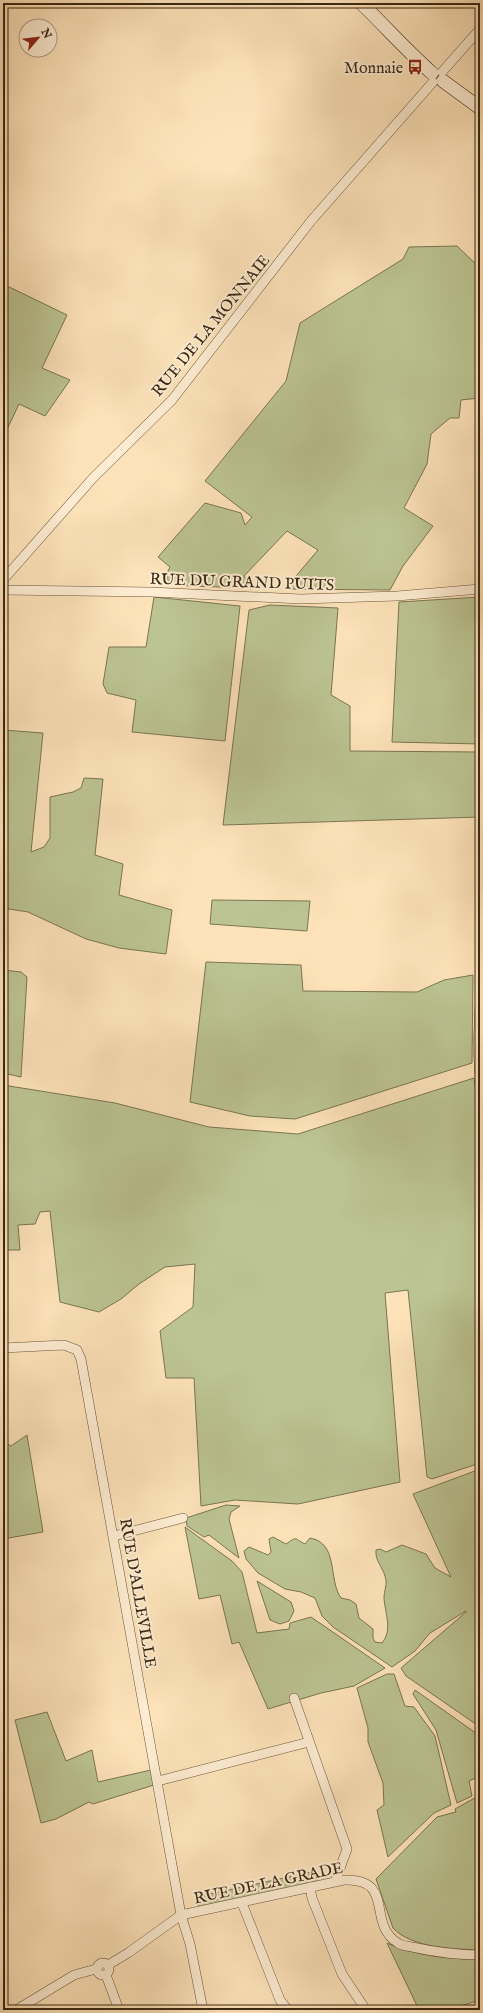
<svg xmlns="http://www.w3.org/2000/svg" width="483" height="2013" font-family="'IM FELL English',serif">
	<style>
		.green { fill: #bcc493; stroke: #7a7652 }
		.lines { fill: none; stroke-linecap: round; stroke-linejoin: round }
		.street-casing { stroke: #6a563b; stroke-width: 10 }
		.secondary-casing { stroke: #392711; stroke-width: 14 }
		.street { stroke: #feedd2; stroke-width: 9 }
		.secondary { stroke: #feedd2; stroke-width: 13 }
		.labels { text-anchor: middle; stroke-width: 4; stroke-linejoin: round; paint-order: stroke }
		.poi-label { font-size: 16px; fill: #392711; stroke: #feedd2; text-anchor: end }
		.street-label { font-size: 16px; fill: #392711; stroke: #feedd2 }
	</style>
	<rect width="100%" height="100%" fill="#fee3ba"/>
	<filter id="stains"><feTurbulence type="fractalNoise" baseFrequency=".005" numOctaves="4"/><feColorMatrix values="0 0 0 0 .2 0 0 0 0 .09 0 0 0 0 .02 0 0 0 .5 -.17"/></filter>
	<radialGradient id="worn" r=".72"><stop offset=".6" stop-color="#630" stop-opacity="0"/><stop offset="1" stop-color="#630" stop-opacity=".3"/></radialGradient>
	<path class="green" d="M457 246 480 268V398L461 400 459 418H450L431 434 427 464 404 508 433 526 403 566 390 590 285 589 318 550 287 531 244 576 252 588 189 586 168 583 167 573 170 567 158 557 205 503 241 513 245 525 252 517 205 481 286 381 300 323 403 259 409 247Z
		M3 284 67 315 42 368 70 380 45 416 19 404 3 438Z
		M154 597 240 606 225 741 132 732 136 700 107 693 103 684 109 647H146Z
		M480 597V744L392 742 399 602Z
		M270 605 338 608 331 695 350 706V751L480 752V817L223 825 249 610Z
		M3 730 43 733 31 852 44 847 50 838V797L73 792 81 788 84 778 103 779 95 855 123 864 119 895 172 910 166 954 119 948 86 939 28 912 3 908Z
		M212 900 310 901 307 931 210 924Z
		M206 962 301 965 303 991 417 992 444 980 473 975 472 1063 295 1119 250 1116 190 1102Z
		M3 970 21 972 27 977 21 1077 3 1073Z
		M474 1078 480 1122V1463L432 1479 427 1477 408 1290 385 1293 400 1482 298 1504 235 1500 201 1506 194 1378H166L160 1331 193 1307 195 1264 165 1267 139 1284 121 1299 99 1312 60 1302 50 1211 40 1212 35 1224 18 1225 20 1250H3V1085L115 1103 209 1127 298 1134Z
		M27 1435 43 1532 3 1539V1441L11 1446Z
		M480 1469V1727L406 1676 401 1668 466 1612V1611L430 1633 415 1651 392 1667 333 1627 322 1616 315 1598 301 1592 285 1589 258 1573 246 1559 244 1551 249 1547 268 1555 271 1552 269 1539 273 1537 286 1544C298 1536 293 1538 305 1544L310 1538C339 1543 328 1580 341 1598L350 1600 356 1604 359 1618 373 1629V1638L375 1642 382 1643C393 1629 385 1614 384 1598 384 1590 388 1584 385 1576 382 1566 375 1561 376 1550L380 1549 386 1552 402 1545 426 1554 435 1568 451 1577 413 1494Z
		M226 1505 240 1506 231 1512 229 1519 239 1558 209 1535 204 1537 187 1526 186 1518Z
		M185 1527 232 1561 242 1572 257 1633 289 1629 290 1623 311 1617 385 1668 354 1686 321 1693 268 1709 239 1642 232 1644 220 1595 199 1599Z
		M257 1581 291 1602 294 1611 289 1621 280 1624 270 1620Z
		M387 1674H394L405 1706 414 1707 435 1736 451 1805 434 1813 388 1857 377 1810 384 1805 383 1783 368 1742V1728L357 1688Z
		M415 1690 480 1736V1776L469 1781 472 1796 457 1803 436 1730 413 1694Z
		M47 1712 66 1761 92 1750 98 1782 151 1770 154 1785 93 1804 89 1802 56 1819 41 1823 15 1720Z
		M480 1795V1950C455 1949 411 1948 393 1928L376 1879 437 1817 456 1812 455 1809Z
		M316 1871 317 1882 199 1907 196 1897Z
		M387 1943C413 1955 451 1960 480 1959V2000L448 2010H419Z"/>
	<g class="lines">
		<g class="street-casing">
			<path id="street" d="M442 72 480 29
				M3 580 93 478 172 400 311 221 433 82
				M3 590 151 592 301 599 397 596 480 589
				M480 1004 478 1048 480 1078
				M3 1348 64 1345 77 1350 81 1359 181 1915 190 1944 203 2010
				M114 1536 183 1518
				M294 1698 347 1849 335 1882
				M158 1781 309 1742
				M310 1887 312 1898 342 1974 366 2010
				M242 1903 280 2000 288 2010
				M97 1969a6 6 0 1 1 12 0a6 6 0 1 1-12 0Z
				M108 1965 128 1953 181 1915 344 1880C396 1878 366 1924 398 1943 401 1946 408 1946 412 1947 435 1952 457 1955 480 1955
				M106 1975 119 2010
				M16 2010 74 1975 96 1969"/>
		</g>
		<g class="secondary-casing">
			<path id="secondary" d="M361 3C385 26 407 51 432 73
				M443 81 480 108"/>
		</g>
		<use href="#street" class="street"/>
		<use href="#secondary" class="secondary"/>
	</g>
	<defs>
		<g id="bus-bare" transform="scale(1.2)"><path d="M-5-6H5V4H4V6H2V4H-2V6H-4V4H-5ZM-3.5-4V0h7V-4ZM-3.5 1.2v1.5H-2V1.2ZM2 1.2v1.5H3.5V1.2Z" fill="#8f2418" stroke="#feedd2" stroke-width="2.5" paint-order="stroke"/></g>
	</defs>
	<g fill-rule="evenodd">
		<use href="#bus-bare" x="415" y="67"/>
	</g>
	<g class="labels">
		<g class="poi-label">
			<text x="403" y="73">Monnaie</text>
		</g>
		<g class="street-label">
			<text transform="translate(210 325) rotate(-51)" y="6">RUE DE LA MONNAIE</text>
			<text transform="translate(242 581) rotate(2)" y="6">RUE DU GRAND PUITS</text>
			<text transform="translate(139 1593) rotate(80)" y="6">RUE D'ALLEVILLE</text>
			<text transform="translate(268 1882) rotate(-12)" y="6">RUE DE LA GRADE</text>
		</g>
	</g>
	<rect width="483" height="2013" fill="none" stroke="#fee3ba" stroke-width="16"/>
	<rect x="4" y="4" width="475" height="2005" fill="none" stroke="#392711" stroke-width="2"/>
	<rect x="8" y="8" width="467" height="1997" fill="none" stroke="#392711"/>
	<g transform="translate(38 38) rotate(62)"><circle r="19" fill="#feedd2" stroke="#af9e85"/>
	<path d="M0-3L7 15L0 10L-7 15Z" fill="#8f2418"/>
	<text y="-6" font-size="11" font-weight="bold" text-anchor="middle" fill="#392711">N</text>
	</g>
	<rect width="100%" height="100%" filter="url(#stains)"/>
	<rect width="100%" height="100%" fill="url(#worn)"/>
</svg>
